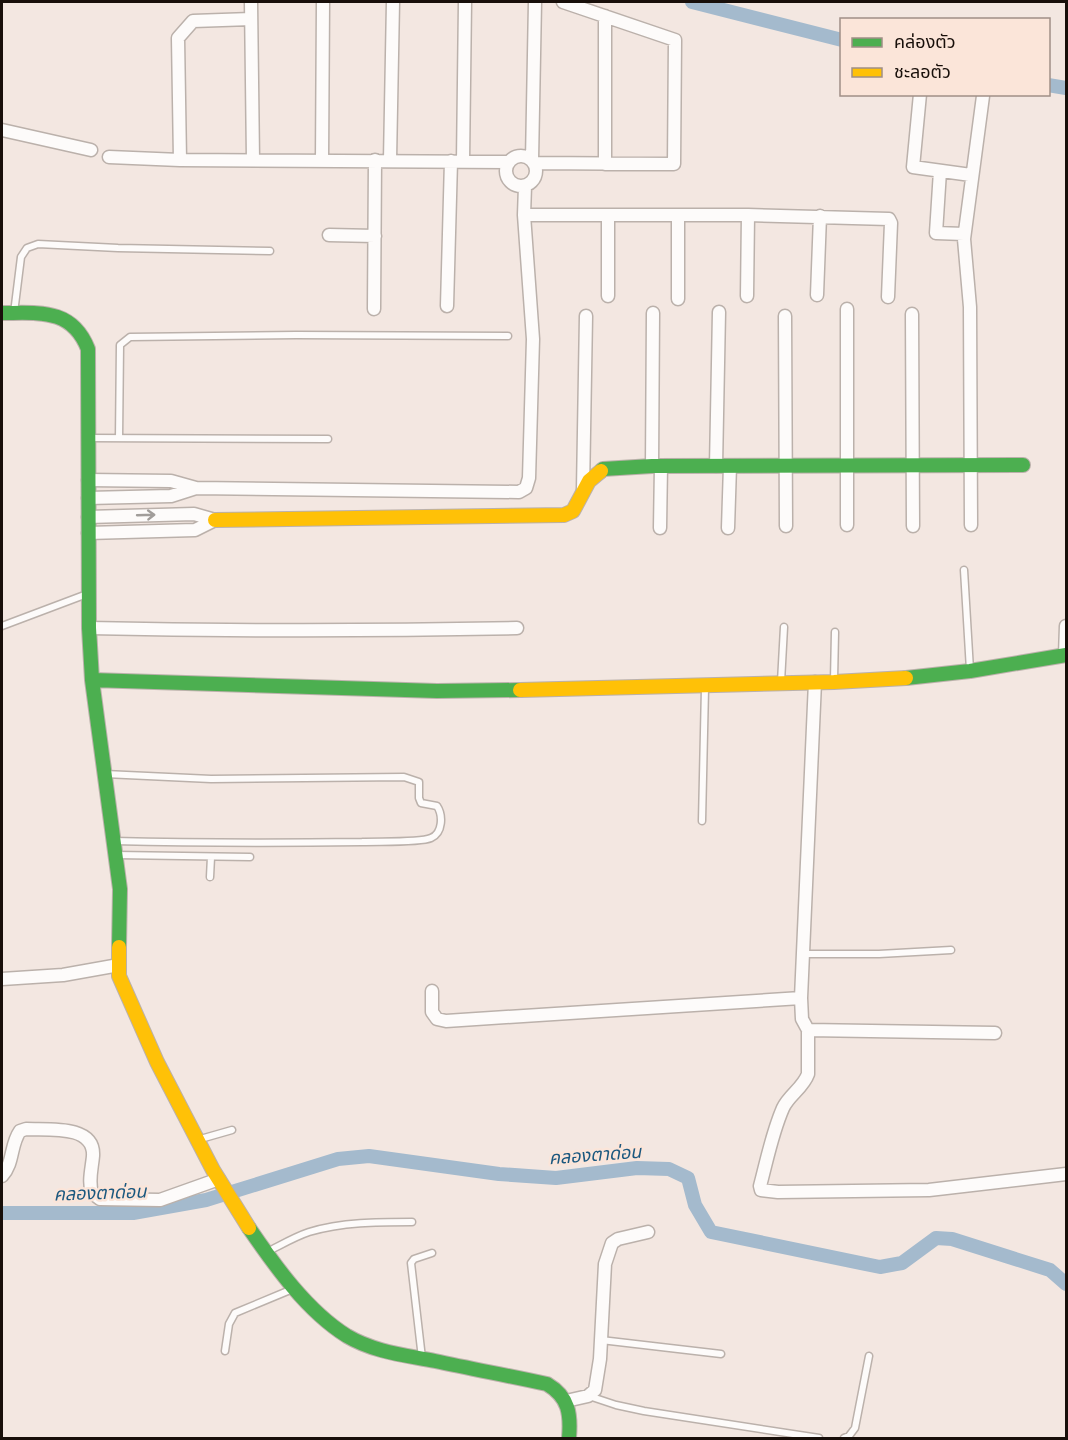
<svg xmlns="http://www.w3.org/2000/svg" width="1068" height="1440" font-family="'Fira Sans','Noto Sans Thai',sans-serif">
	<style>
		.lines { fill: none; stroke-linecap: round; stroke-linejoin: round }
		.canal { stroke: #a4bacd; stroke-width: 14 }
		.lane-casing { stroke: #bbb1ab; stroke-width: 9 }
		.street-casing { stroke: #bbb1ab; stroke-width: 15 }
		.fast-casing { stroke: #bbb1ab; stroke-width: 16 }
		.slow-casing { stroke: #bbb1ab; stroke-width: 16 }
		.lane { stroke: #fdfbfa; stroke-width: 6 }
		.street { stroke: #fdfbfa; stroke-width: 12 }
		.fast { stroke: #4caf50; stroke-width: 14 }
		.slow { stroke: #ffc107; stroke-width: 14 }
		.oneway { stroke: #a19d9a }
		.labels { text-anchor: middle; stroke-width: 5; stroke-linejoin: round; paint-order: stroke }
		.water-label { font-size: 18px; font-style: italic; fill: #1b587f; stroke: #fbe5d9 }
	</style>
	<rect width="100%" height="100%" fill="#f3e7e1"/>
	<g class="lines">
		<path class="canal" d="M692 2 842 40
			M1048 85 1066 88
			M2 1213H133L206 1200 338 1159 369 1156 499 1174 556 1178 637 1168 669 1169 688 1178 695 1205 711 1232 880 1267 902 1263 936 1238 952 1239 1050 1270 1066 1284"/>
		<g class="lane-casing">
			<path id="lane" d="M14 313 21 257 27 248 38 244 118 248 270 251
				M88 438 328 439
				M119 438 120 345 130 337 296 335 508 336
				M964 570 970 670
				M2 626 87 594
				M834 680 835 632
				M781 682 784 627
				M105 774 211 779 404 777 419 782V798L421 803 437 806C443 815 443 833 431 838 419 843 377 841 362 842 279 843 197 843 114 841
				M702 821 705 688
				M116 855 250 857
				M210 877 211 857
				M803 954H879L951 950
				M197 1140 232 1130
				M66 1195 79 1196 92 1193
				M267 1252C281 1245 294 1237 309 1232 342 1222 378 1222 412 1222
				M601 1340 721 1354
				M225 1351 229 1324 235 1313 295 1288
				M422 1358 411 1263 414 1259 432 1253
				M589 1396 616 1405 644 1411 819 1438
				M844 1438 849 1436 855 1428 869 1356"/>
		</g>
		<g class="street-casing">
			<path id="street" d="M251 2 253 160
				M920 94 913 167 971 175
				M2 130 91 150
				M506 171a15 15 0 1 1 30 0a15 15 0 1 1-30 0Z
				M109 157 180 160 508 162
				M180 160 178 38 193 21 251 19
				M322 160 323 2
				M390 160 393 2
				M532 160 535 2
				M463 161 465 2
				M535 163 674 164 675 40 563 2
				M605 164V16
				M940 171 936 233 964 234
				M524 215H748L889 219 891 223 888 297
				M329 235 375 236
				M817 295 820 216
				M608 296V215
				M747 296 748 215
				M678 299V215
				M447 306 451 161
				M374 309 375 160
				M847 309V525
				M912 314 913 526
				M785 316 786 526
				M652 466 653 313
				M716 466 719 312
				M196 488 519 492 526 488 529 478 533 339 524 215 525 186
				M583 489 586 316
				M88 498 171 496 196 488 171 481 88 480
				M88 517 194 514 215 520 195 530 88 533
				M971 525 970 307 964 239 983 96
				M660 528 661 466
				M728 528 730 466
				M89 628C232 631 374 631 517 628
				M1065 655 1066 626
				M815 682 801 998 802 1019 808 1030V1074C803 1088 789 1095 783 1108 772 1133 767 1160 760 1186L761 1190 778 1192 929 1190 1066 1174
				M2 979 63 975 119 965
				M432 991V1012L437 1019 446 1021 801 998
				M808 1030 995 1033
				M2 1176C14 1163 10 1145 20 1131L26 1129C47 1130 95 1124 93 1156 92 1168 88 1181 92 1193L100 1199 160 1200 219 1179
				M566 1401 588 1396 595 1390 600 1359 605 1264 612 1243 618 1239 648 1232"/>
		</g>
		<g class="fast-casing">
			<path id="fast" d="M2 313C39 313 72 308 88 349L89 628 92 680 120 889 119 947
				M601 471 603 469 652 466 1023 465
				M906 678 970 671 1066 655
				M92 680 437 691 520 690
				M249 1228C275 1266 307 1311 347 1336 374 1352 405 1355 435 1361 472 1369 510 1376 547 1384 569 1397 571 1414 569 1438"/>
		</g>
		<g class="slow-casing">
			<path id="slow" d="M215 520 564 515 573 511 589 481 601 471
				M520 690 834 682 906 678
				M119 947V976L157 1062 213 1170 249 1228"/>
		</g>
		<use href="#lane" class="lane"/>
		<use href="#street" class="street"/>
		<use href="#fast" class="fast"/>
		<use href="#slow" class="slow"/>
	</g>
	<defs><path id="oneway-shaft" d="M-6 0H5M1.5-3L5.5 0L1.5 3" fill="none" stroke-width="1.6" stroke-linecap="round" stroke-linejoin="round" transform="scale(1.5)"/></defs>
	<use class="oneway" href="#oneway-shaft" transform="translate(146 515) rotate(-2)"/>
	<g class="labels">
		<g class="water-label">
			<text transform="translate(595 1155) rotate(-4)" y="6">คลองตาด่อน</text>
			<text transform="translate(100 1193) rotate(-2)" y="6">คลองตาด่อน</text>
		</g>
	</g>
	<rect width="1068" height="1440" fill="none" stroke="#180f0a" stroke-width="6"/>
	<rect x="840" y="18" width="210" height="78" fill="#fbe5d9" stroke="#a08f86" stroke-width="1.5"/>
	<rect x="852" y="38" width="30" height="9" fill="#4caf50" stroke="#a08f86" stroke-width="1.5"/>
	<text x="894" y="48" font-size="18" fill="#180f0a">คล่องตัว</text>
	<rect x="852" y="68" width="30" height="9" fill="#ffc107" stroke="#a08f86" stroke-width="1.5"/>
	<text x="894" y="78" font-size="18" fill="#180f0a">ชะลอตัว</text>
</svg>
